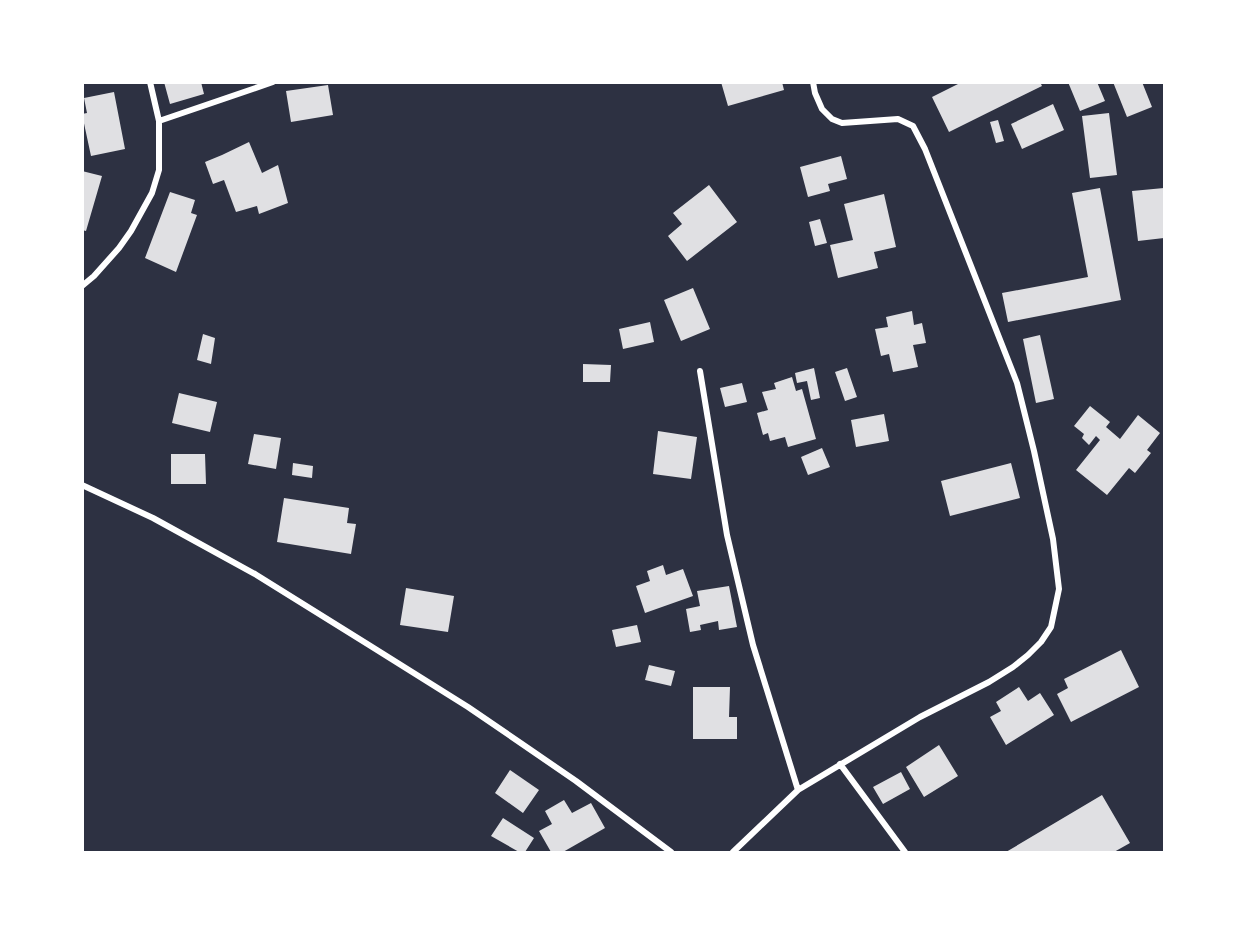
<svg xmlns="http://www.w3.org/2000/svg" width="1247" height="935" font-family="Manrope,sans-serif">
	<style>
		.building { fill: #e0e0e3 }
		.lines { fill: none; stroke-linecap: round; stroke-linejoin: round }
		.minor { stroke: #fff; stroke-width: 6 }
	</style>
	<rect width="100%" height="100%" fill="#2d3142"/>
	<path class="building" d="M164 82H201L204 94 170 104Z
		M721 82H782L784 90 728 106Z
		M962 82H1040L1042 86 949 132 932 97Z
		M1068 82H1097L1105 101 1080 111Z
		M1113 82H1142L1152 107 1127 117Z
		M328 85 333 115 291 122 286 91Z
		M114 92 125 149 91 156 82 114 87 113 84 98Z
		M1053 104 1064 130 1022 149 1011 124Z
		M1109 113 1117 175 1090 178 1082 116Z
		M998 120 1004 141 996 143 990 122Z
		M249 142 262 173 278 165 288 203 259 214 257 206 236 212 224 180 213 184 205 162 222 155Z
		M841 156 847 179 828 184 830 191 808 197 800 167Z
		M82 171 102 176 86 231 82 230Z
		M709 185 737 222 687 261 668 236 682 224 673 213Z
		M1100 188 1121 300 1008 322 1002 293 1088 277 1072 193Z
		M1164 188V238L1138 241 1132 191Z
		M170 192 195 200 191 213 197 215 176 272 145 258Z
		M884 194 896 247 874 252 878 268 838 278 830 245 853 240 844 204Z
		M820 219 827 243 815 246 809 222Z
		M693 288 710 329 681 341 664 300Z
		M912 311 914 325 922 323 926 343 913 345 918 367 893 372 889 354 881 356 875 329 888 327 886 317Z
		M650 322 654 342 623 349 619 329Z
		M203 334 215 338 211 364 197 360Z
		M1040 335 1054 399 1036 403 1023 339Z
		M583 364 611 365 610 382H583Z
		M814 368 820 398 811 400 807 381 797 383 795 373Z
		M847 368 857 397 845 401 835 372Z
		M792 377 796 391 802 389 816 439 788 447 785 437 770 441 768 433 763 435 757 413 768 410 762 392 776 389 774 383Z
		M742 383 747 402 725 407 720 388Z
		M179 393 217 402 210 432 172 423Z
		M1090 406 1110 422 1106 427 1120 439 1138 415 1160 433 1147 450 1151 453 1135 473 1129 468 1107 495 1076 470 1100 440 1096 436 1089 445 1082 438 1084 434 1074 426Z
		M884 414 889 441 856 447 851 420Z
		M658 431 697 437 691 479 653 474Z
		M254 434 281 438 276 469 248 464Z
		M822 448 830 467 808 475 801 457Z
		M171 454H205L206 484H171Z
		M293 463 313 466 312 478 292 475Z
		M1011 463 1020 498 950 516 941 481Z
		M284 498 349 508 347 523 356 524 351 554 277 542Z
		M663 565 666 575 683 569 693 596 645 613 636 586 650 581 647 571Z
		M729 586 737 627 719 630 718 621 700 625 701 630 690 632 686 609 700 606 697 591Z
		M406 588 454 596 448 632 400 625Z
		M637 625 641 642 616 647 612 630Z
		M1121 650 1139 687 1071 722 1057 694 1068 688 1064 679Z
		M649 665 675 671 671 686 645 680Z
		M693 687H730L729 717H737V739H693Z
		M1019 687 1028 701 1040 693 1054 715 1006 745 990 717 1001 711 996 702Z
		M939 745 958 776 924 797 906 767Z
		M510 770 539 790 523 813 495 793Z
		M901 772 910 789 883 804 873 787Z
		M1102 795 1130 843 1114 852H1006Z
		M564 800 572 813 591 803 605 828 563 852H551L539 831 552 824 545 811Z
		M503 818 534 838 525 852H519L491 836Z"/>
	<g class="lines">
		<path class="minor" d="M159 121 273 82
			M82 286 94 276 119 248 131 231 152 193 159 170V121L150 82
			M700 371 727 535 753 645 798 790
			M82 485 153 518 255 574 369 645 468 707 525 746 576 781 671 852
			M840 764 905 852
			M733 852 798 790 920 717 989 682 1013 667 1028 655 1041 642 1051 627 1059 589 1053 539 1034 451 1017 383 925 149 913 126 898 119 842 123 832 119 822 109 815 93 813 82"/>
	</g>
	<rect width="1247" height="935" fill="none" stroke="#ffffff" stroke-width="168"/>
</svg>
